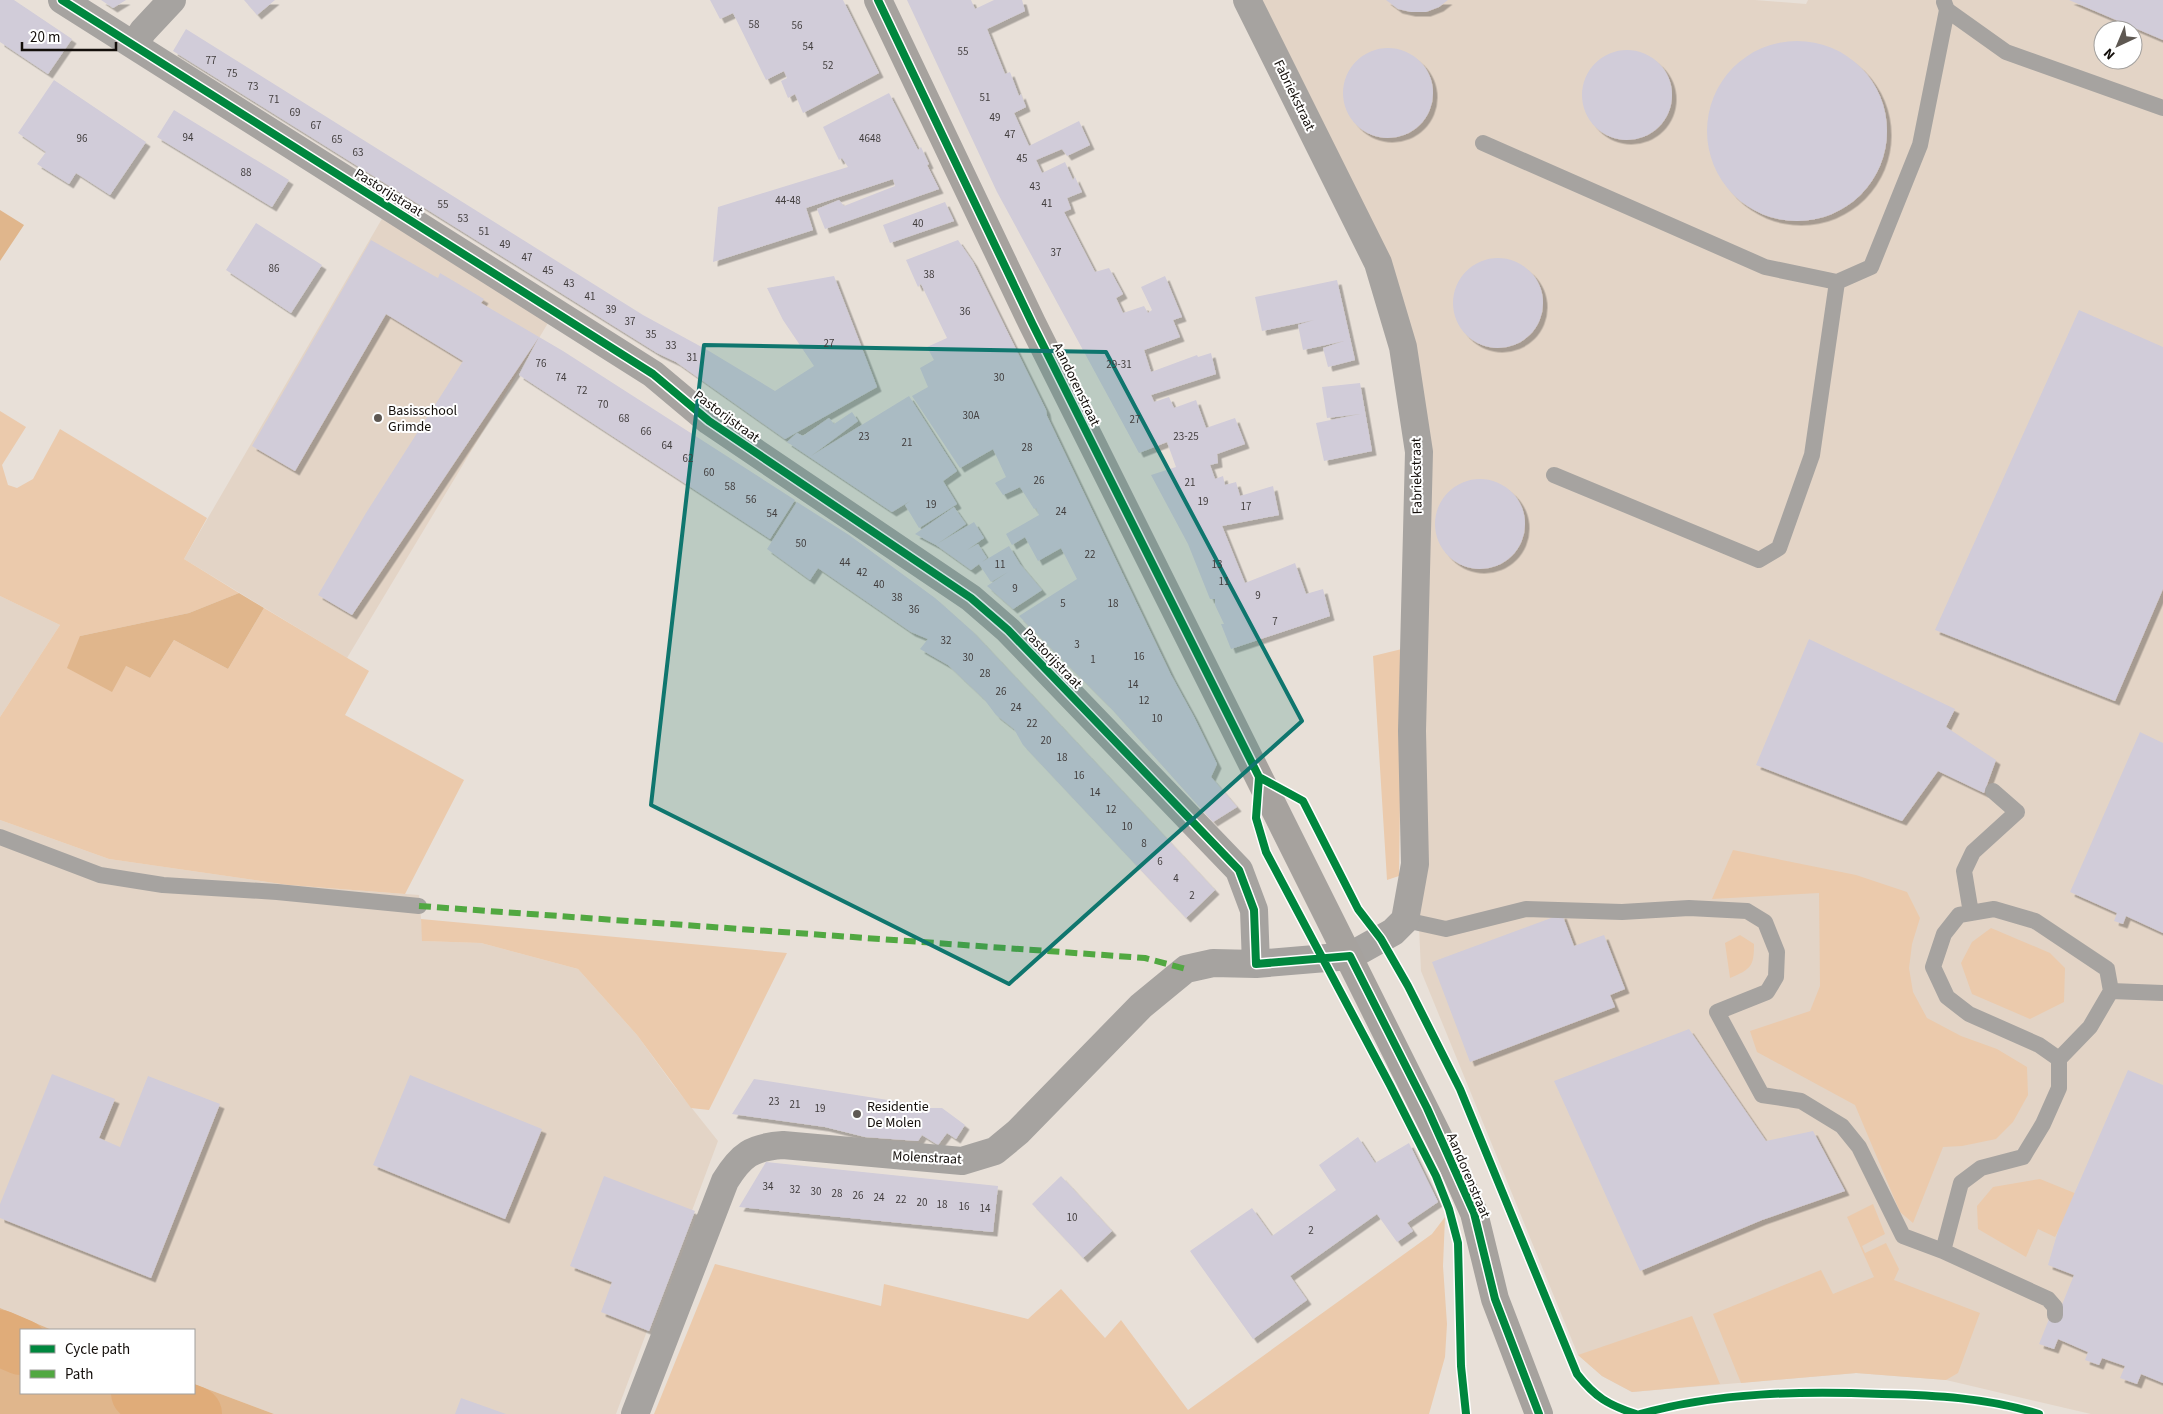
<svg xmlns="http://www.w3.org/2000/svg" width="2163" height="1414" font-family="'Source Sans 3',sans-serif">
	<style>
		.built { fill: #e3d4c6; fill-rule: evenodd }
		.green { fill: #ebcaac }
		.forest { fill: #e0b68c }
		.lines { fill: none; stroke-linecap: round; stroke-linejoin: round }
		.river { stroke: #e0ac79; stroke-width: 56 }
		.building { fill: #d1ccd9; filter: url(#shadow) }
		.lane { stroke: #a6a3a0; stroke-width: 16 }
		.street { stroke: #a6a3a0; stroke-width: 28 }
		.secondary { stroke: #a6a29e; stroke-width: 28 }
		.quiet { stroke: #51a841; stroke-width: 6; stroke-dasharray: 12 6; stroke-linecap: butt }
		.cycleway-casing { stroke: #fff; stroke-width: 11 }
		.cycleway { stroke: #00873e; stroke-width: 8 }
		.marked { fill: #0f766e; fill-opacity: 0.2; stroke: #0f766e; stroke-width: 4; stroke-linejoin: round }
		.poi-dot { fill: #5e5852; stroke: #fff; stroke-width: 2 }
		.labels { text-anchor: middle; stroke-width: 4; stroke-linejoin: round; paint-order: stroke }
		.number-label { font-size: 11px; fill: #423e3e }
		.street-label { font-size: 14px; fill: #130e0a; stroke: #fff }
		.poi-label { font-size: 14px; fill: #130e0a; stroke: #fff; text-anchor: start }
	</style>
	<defs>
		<filter id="shadow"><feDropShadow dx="4.5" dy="4.5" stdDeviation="0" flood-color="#0004"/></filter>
	</defs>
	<rect width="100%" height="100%" fill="#e8e0d8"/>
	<path class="built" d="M1262 0H1755L1806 4 1808 0H2163V1414H2091L1946 1380 1857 1373 1632 1392 1602 1376 1578 1355 1421 971 1418 904 1426 560 1383 243ZM2103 30H2133V60H2103Z
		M383 217 551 318 347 658 184 559Z
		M0 596 60 625 0 717Z
		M0 820 109 859 288 885 419 895 423 941 481 943 578 969 637 1035 671 1082 718 1141 616 1414H274L194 1384V1330H52L0 1308Z"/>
	<path class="green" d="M0 411 26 427 2 465 8 485 17 488 33 479 60 429 207 518 184 559 239 593 189 613 80 636 126 666 150 678 174 640 228 669 264 608 369 671 345 715 464 780 405 894 288 885 109 859 0 820V717L60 625 0 596Z
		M1402 649 1399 876 1387 880 1373 656Z
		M1733 850 1856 875 1907 892 1920 918 1912 944 1909 968 1913 992 1927 1018 1961 1036 1997 1049 2027 1067 2028 1095 2013 1122 1996 1139 1962 1146 1943 1147 1913 1223 1900 1212 1855 1105 1757 1052 1750 1031 1810 1011 1820 986 1819 893 1712 899Z
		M421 919 787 953 709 1110 691 1108 637 1035 578 969 481 943 422 941Z
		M1991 928 2050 953 2065 968 2064 1002 2030 1019 1972 994 1961 963 1972 942Z
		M1740 935 1754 944C1754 967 1751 969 1730 978L1725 943Z
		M2040 1179 2077 1194 2055 1237 2038 1229 2026 1257 1978 1229 1977 1206 1993 1187Z
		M1873 1204 1885 1234 1862 1246 1865 1253 1886 1243 1899 1269 1894 1280 1980 1313 1958 1373 1946 1380 1856 1373 1741 1383 1713 1314 1821 1270 1833 1294 1874 1277 1847 1217Z
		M1445 1217 1443 1266 1447 1324 1445 1357 1429 1414H654L715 1264 881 1306 884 1284 1028 1319 1061 1289 1105 1338 1121 1320 1188 1410 1432 1234Z
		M1692 1316 1720 1384 1632 1392 1602 1376 1578 1355Z"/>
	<path class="forest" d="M0 210 24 225 0 261Z
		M239 593 264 608 228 669 174 640 150 678 126 666 112 692 67 668 80 636 189 613Z
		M0 1308 52 1330H21V1393H194V1384L274 1414H0Z"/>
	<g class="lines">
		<path class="river" d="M0 1338 21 1347
			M139 1393 194 1414"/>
	</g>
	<path class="building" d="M0 0H14L72 39 48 74 0 42Z
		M101 0H126L113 8Z
		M244 0H275L257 15Z
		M710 0H843L879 73 803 113 795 94 788 98 781 81 787 78 784 71 766 80 733 13 720 19Z
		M907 0H971L975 9 994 0H1022L1025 11 987 29 1005 74 1010 72 1019 96 1021 94 1026 107 1014 113 1029 146 1079 121 1090 145 1067 156 1062 149 1036 160 1042 173 1065 162 1073 180 1075 177 1082 192 1067 198 1071 209 1064 212 1095 272 1109 268 1123 294 1116 298 1123 313 1144 306 1148 313 1152 310 1141 287 1165 276 1182 317 1173 320 1180 337 1144 350 1151 372 1197 355 1198 357 1211 353 1216 374 1151 395 1154 402 1169 397 1174 408 1196 400 1206 428 1235 418 1245 444 1217 454 1218 463 1210 465 1215 479 1223 476 1225 485 1236 482 1240 496 1273 486 1279 515 1222 526 1245 583 1295 563 1306 594 1323 589 1330 616 1231 649 1221 624H1224L1215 605V599H1210L1188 544 1151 475 1176 467 1167 442 1139 453 997 192Z
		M1386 0H1448L1439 7 1426 12H1411L1398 9Z
		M2069 0H2163V40Z
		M186 29 643 315 709 351 775 391 814 366 783 320 767 288 834 276 877 387 785 439 676 362 657 353 173 51Z
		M1707 131a90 90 0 1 1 180 0a90 90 0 1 1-180 0Z
		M1343 93a45 45 0 1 1 90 0a45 45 0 1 1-90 0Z
		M1582 95a45 45 0 1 1 90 0a45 45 0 1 1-90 0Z
		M54 80 146 142 110 195 76 173 69 184 37 164 46 152 18 133Z
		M889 93 918 150 921 147 929 164 927 165 939 189 825 229 817 209 839 200 844 206 895 186 893 179 806 208 813 230 713 262 718 207 848 167 842 158 839 160 823 127Z
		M174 110 289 180 272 207 157 137Z
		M945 202 954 221 890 243 883 225Z
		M256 223 322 265 291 313 226 270Z
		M371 240 438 278 440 273 484 299 481 303 563 351 795 500 770 539 519 375 539 337 352 615 318 595 366 513 463 361 386 314 295 471 252 446Z
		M958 240 973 262 1046 410 1047 416 1171 675 1194 717 1217 764 1211 777 1237 807 1213 822 1109 706 1019 616 1077 579 1061 548 1038 561 1025 537 1012 545 1006 534 1039 515 1036 508 1034 509 1020 487 1003 495 995 483 1006 477 993 449 960 468 912 396 928 387 920 368 934 360 927 347 947 338 921 284 918 287 906 260Z
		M1453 303a45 45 0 1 1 90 0a45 45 0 1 1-90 0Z
		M1337 280 1355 360 1328 367 1323 348 1344 341 1303 350 1298 325 1314 320 1262 331 1255 297Z
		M2079 310 2163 347V589L2115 701 1935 630Z
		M1360 383 1372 451 1324 461 1316 423 1360 414 1327 418 1322 387Z
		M909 396 957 471 943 481 957 504 919 528 905 505 910 501 892 512 787 442 797 433 803 436 829 418 834 424 852 412 858 421 811 456Z
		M1435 524a45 45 0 1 1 90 0a45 45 0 1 1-90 0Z
		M797 502 849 535 935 598 972 631 1215 890 1186 918 1023 745 1014 729 996 715 984 699 948 665 920 649 928 639 911 632 818 568 810 580 767 549Z
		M954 507 966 524 937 544 974 522 984 538 967 550 978 544 987 558 982 562 1009 546 1020 564 1042 590 1013 609 987 586 1008 572 991 582 979 564 971 570 936 545 915 534Z
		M1809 639 1955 709 1946 727 1996 760 1984 793 1938 771 1902 821 1756 765Z
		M2140 732 2163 743V933L2126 916 2123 924 2114 921 2117 913 2070 892Z
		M1562 914 1574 946 1604 935 1625 989 1610 995 1615 1007 1470 1062 1432 962Z
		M1689 1029 1766 1141 1813 1131 1845 1191 1762 1220 1640 1271 1554 1081Z
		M2128 1070 2163 1085V1383L2141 1374 2137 1384 2120 1378 2125 1366 2102 1358 2099 1365 2085 1360 2088 1352 2058 1339 2054 1349 2039 1344 2051 1314 2057 1317 2074 1275 2048 1265 2058 1231Z
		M52 1074 115 1099 99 1138 120 1147 148 1076 220 1104 151 1278 0 1218V1204Z
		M410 1075 542 1129 505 1219 373 1165Z
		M754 1079 907 1103 925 1108H942L965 1125 956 1139 947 1133 938 1145 922 1135 918 1141 865 1137 825 1127 732 1114Z
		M1358 1137 1375 1163 1409 1143 1438 1202 1407 1223 1413 1231 1397 1242 1377 1214 1290 1276 1307 1300 1253 1339 1190 1251 1252 1208 1272 1236 1336 1190 1319 1165Z
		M766 1162 998 1186 993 1232 739 1207Z
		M604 1176 695 1211 649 1331 601 1312 612 1282 570 1266Z
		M1061 1176 1112 1231 1083 1258 1032 1204Z
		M461 1398 506 1414H455Z"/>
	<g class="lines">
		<path class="lane" d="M1944 2 1947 10 2006 52 2163 108
			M1483 143 1765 267 1837 282 1871 267 1920 145 1947 10
			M1554 475 1759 560 1779 548 1812 455 1837 282
			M0 837 100 875 163 885 277 892 419 906
			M1971 913 1964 871 1973 852 2017 812 1993 791
			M1405 920 1446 929 1526 909 1622 912 1689 908 1747 911 1765 922 1777 952 1776 977 1767 992 1717 1012 1762 1095 1801 1101 1842 1126 1859 1147 1903 1236 1943 1251 2048 1299 2055 1307V1315
			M2111 991 2163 993
			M1943 1251 1961 1183 1981 1168 2023 1157 2043 1124 2059 1088V1059L2039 1045 1969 1014 1947 997 1933 967 1944 934 1959 915 1994 909 2035 921 2107 969 2111 991 2090 1027 2059 1059"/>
		<path class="street" d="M62 0 653 374 709 421 971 598 1008 630 1239 870 1254 910 1256 964
			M134 45 143 31 172 0
			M635 1414 725 1181C741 1155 752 1147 783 1145L962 1161 995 1151 1018 1132 1141 1006 1186 969 1213 963 1256 964 1350 956 1393 932 1405 920 1415 864 1412 731 1419 452 1403 347 1378 263 1247 0"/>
		<path class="secondary" d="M878 0 1032 323 1453 1166 1474 1213 1495 1299 1539 1414"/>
		<path class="quiet" d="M419 906 1145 958 1186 969"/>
		<g class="cycleway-casing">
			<path id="cycleway" d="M62 0 653 374 709 421 971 598 1008 630 1239 870 1254 910 1256 964 1350 956 1427 1108 1474 1213 1495 1299 1539 1414
				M878 0 1032 323 1259 777
				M1259 777 1303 801 1358 909 1381 939 1408 986 1460 1089 1577 1374C1595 1397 1608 1405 1636 1414
				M1259 777 1256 818 1266 852 1390 1085 1436 1176 1449 1209 1458 1243 1461 1366 1466 1414
				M1640 1414C1719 1392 1801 1391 1882 1394 1934 1395 1989 1398 2039 1414"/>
		</g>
		<use href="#cycleway" class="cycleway"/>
	</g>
	<path class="marked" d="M704 345 1106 352 1302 721 1009 984 651 805Z"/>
	<g class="poi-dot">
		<circle cx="378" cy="418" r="5"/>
		<circle cx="857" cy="1114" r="5"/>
	</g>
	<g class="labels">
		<g class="number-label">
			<text x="754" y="28">58</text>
			<text x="797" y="29">56</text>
			<text x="808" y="50">54</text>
			<text x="963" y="55">55</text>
			<text x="211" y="64">77</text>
			<text x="828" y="69">52</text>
			<text x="232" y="77">75</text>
			<text x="253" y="90">73</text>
			<text x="985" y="101">51</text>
			<text x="274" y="103">71</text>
			<text x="295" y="116">69</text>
			<text x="995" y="121">49</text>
			<text x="316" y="129">67</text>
			<text x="1010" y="138">47</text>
			<text x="188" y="141">94</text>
			<text x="82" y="142">96</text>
			<text x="870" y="142">4648</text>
			<text x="337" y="143">65</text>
			<text x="358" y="156">63</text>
			<text x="1022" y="162">45</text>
			<text x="246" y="176">88</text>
			<text x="1035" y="190">43</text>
			<text x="788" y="204">44-48</text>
			<text x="1047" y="207">41</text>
			<text x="443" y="208">55</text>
			<text x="463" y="222">53</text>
			<text x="918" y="227">40</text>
			<text x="484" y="235">51</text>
			<text x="505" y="248">49</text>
			<text x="1056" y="256">37</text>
			<text x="527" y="261">47</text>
			<text x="274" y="272">86</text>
			<text x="548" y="274">45</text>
			<text x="929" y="278">38</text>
			<text x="569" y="287">43</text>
			<text x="590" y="300">41</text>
			<text x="611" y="313">39</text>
			<text x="965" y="315">36</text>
			<text x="630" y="325">37</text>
			<text x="651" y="338">35</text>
			<text x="829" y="347">27</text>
			<text x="671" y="349">33</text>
			<text x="692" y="361">31</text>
			<text x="541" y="367">76</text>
			<text x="1119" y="368">29-31</text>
			<text x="561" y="381">74</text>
			<text x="999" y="381">30</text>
			<text x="582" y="394">72</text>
			<text x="603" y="408">70</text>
			<text x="971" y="419">30A</text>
			<text x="624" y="422">68</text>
			<text x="1135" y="423">27</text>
			<text x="646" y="435">66</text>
			<text x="864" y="440">23</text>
			<text x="1186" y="440">23-25</text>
			<text x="907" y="446">21</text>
			<text x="667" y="449">64</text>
			<text x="1027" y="451">28</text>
			<text x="688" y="462">62</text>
			<text x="709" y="476">60</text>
			<text x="1039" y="484">26</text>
			<text x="1190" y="486">21</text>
			<text x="730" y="490">58</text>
			<text x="751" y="503">56</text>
			<text x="1203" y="505">19</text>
			<text x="931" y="508">19</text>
			<text x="1246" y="510">17</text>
			<text x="1061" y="515">24</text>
			<text x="772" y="517">54</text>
			<text x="801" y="547">50</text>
			<text x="1090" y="558">22</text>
			<text x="845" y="566">44</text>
			<text x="1000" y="568">11</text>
			<text x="1217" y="568">13</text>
			<text x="862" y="576">42</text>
			<text x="1224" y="585">11</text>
			<text x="879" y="588">40</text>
			<text x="1015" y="592">9</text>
			<text x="1258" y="599">9</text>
			<text x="897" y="601">38</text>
			<text x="1063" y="607">5</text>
			<text x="1113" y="607">18</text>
			<text x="914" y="613">36</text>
			<text x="1275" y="625">7</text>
			<text x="946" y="644">32</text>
			<text x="1077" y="648">3</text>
			<text x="1139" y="660">16</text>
			<text x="968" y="661">30</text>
			<text x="1093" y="663">1</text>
			<text x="985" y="677">28</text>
			<text x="1133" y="688">14</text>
			<text x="1001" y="695">26</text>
			<text x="1144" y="704">12</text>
			<text x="1016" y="711">24</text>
			<text x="1157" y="722">10</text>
			<text x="1032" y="727">22</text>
			<text x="1046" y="744">20</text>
			<text x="1062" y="761">18</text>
			<text x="1079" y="779">16</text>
			<text x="1095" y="796">14</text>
			<text x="1111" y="813">12</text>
			<text x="1127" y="830">10</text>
			<text x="1144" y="847">8</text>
			<text x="1160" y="865">6</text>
			<text x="1176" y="882">4</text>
			<text x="1192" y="899">2</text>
			<text x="774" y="1105">23</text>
			<text x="795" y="1108">21</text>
			<text x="820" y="1112">19</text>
			<text x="768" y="1190">34</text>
			<text x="795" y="1193">32</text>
			<text x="816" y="1195">30</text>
			<text x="837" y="1197">28</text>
			<text x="858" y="1199">26</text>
			<text x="879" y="1201">24</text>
			<text x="901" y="1203">22</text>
			<text x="922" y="1206">20</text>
			<text x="942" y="1208">18</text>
			<text x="964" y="1210">16</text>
			<text x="985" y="1212">14</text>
			<text x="1072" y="1221">10</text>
			<text x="1311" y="1234">2</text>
		</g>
		<g class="street-label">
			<text transform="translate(1295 95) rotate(64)" y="5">Fabriekstraat</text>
			<text transform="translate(389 192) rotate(32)" y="5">Pastorijstraat</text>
			<text transform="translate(1077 384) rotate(64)" y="5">Aandorenstraat</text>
			<text transform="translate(727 416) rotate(36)" y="5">Pastorijstraat</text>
			<text transform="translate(1416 476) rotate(-91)" y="5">Fabriekstraat</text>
			<text transform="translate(1053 658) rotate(46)" y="5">Pastorijstraat</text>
			<text transform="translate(927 1157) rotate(3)" y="5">Molenstraat</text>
			<text transform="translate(1469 1175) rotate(67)" y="5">Aandorenstraat</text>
		</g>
		<g class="poi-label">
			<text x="388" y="415">Basisschool<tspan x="388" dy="16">Grimde</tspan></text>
			<text x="867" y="1111">Residentie<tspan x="867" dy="16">De Molen</tspan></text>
		</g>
	</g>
	<rect x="20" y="1329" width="175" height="65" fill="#ffffff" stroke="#a19f9d"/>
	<rect x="30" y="1345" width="25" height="8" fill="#00873e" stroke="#a19f9d"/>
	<text x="65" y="1354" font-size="15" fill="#130e0a">Cycle path</text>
	<rect x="30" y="1370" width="25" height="8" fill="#51a841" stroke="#a19f9d"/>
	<text x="65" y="1379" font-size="15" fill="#130e0a">Path</text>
	<g transform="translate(2118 45) rotate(224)"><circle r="24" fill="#ffffff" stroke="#a19f9d"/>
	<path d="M0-4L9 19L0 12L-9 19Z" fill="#5e5852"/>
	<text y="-8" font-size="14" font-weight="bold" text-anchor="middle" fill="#130e0a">N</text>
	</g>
	<path d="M22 42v8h94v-8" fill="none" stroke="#130e0a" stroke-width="2.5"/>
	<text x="30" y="42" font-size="15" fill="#130e0a" stroke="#ffffff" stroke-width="4" paint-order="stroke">20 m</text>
</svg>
